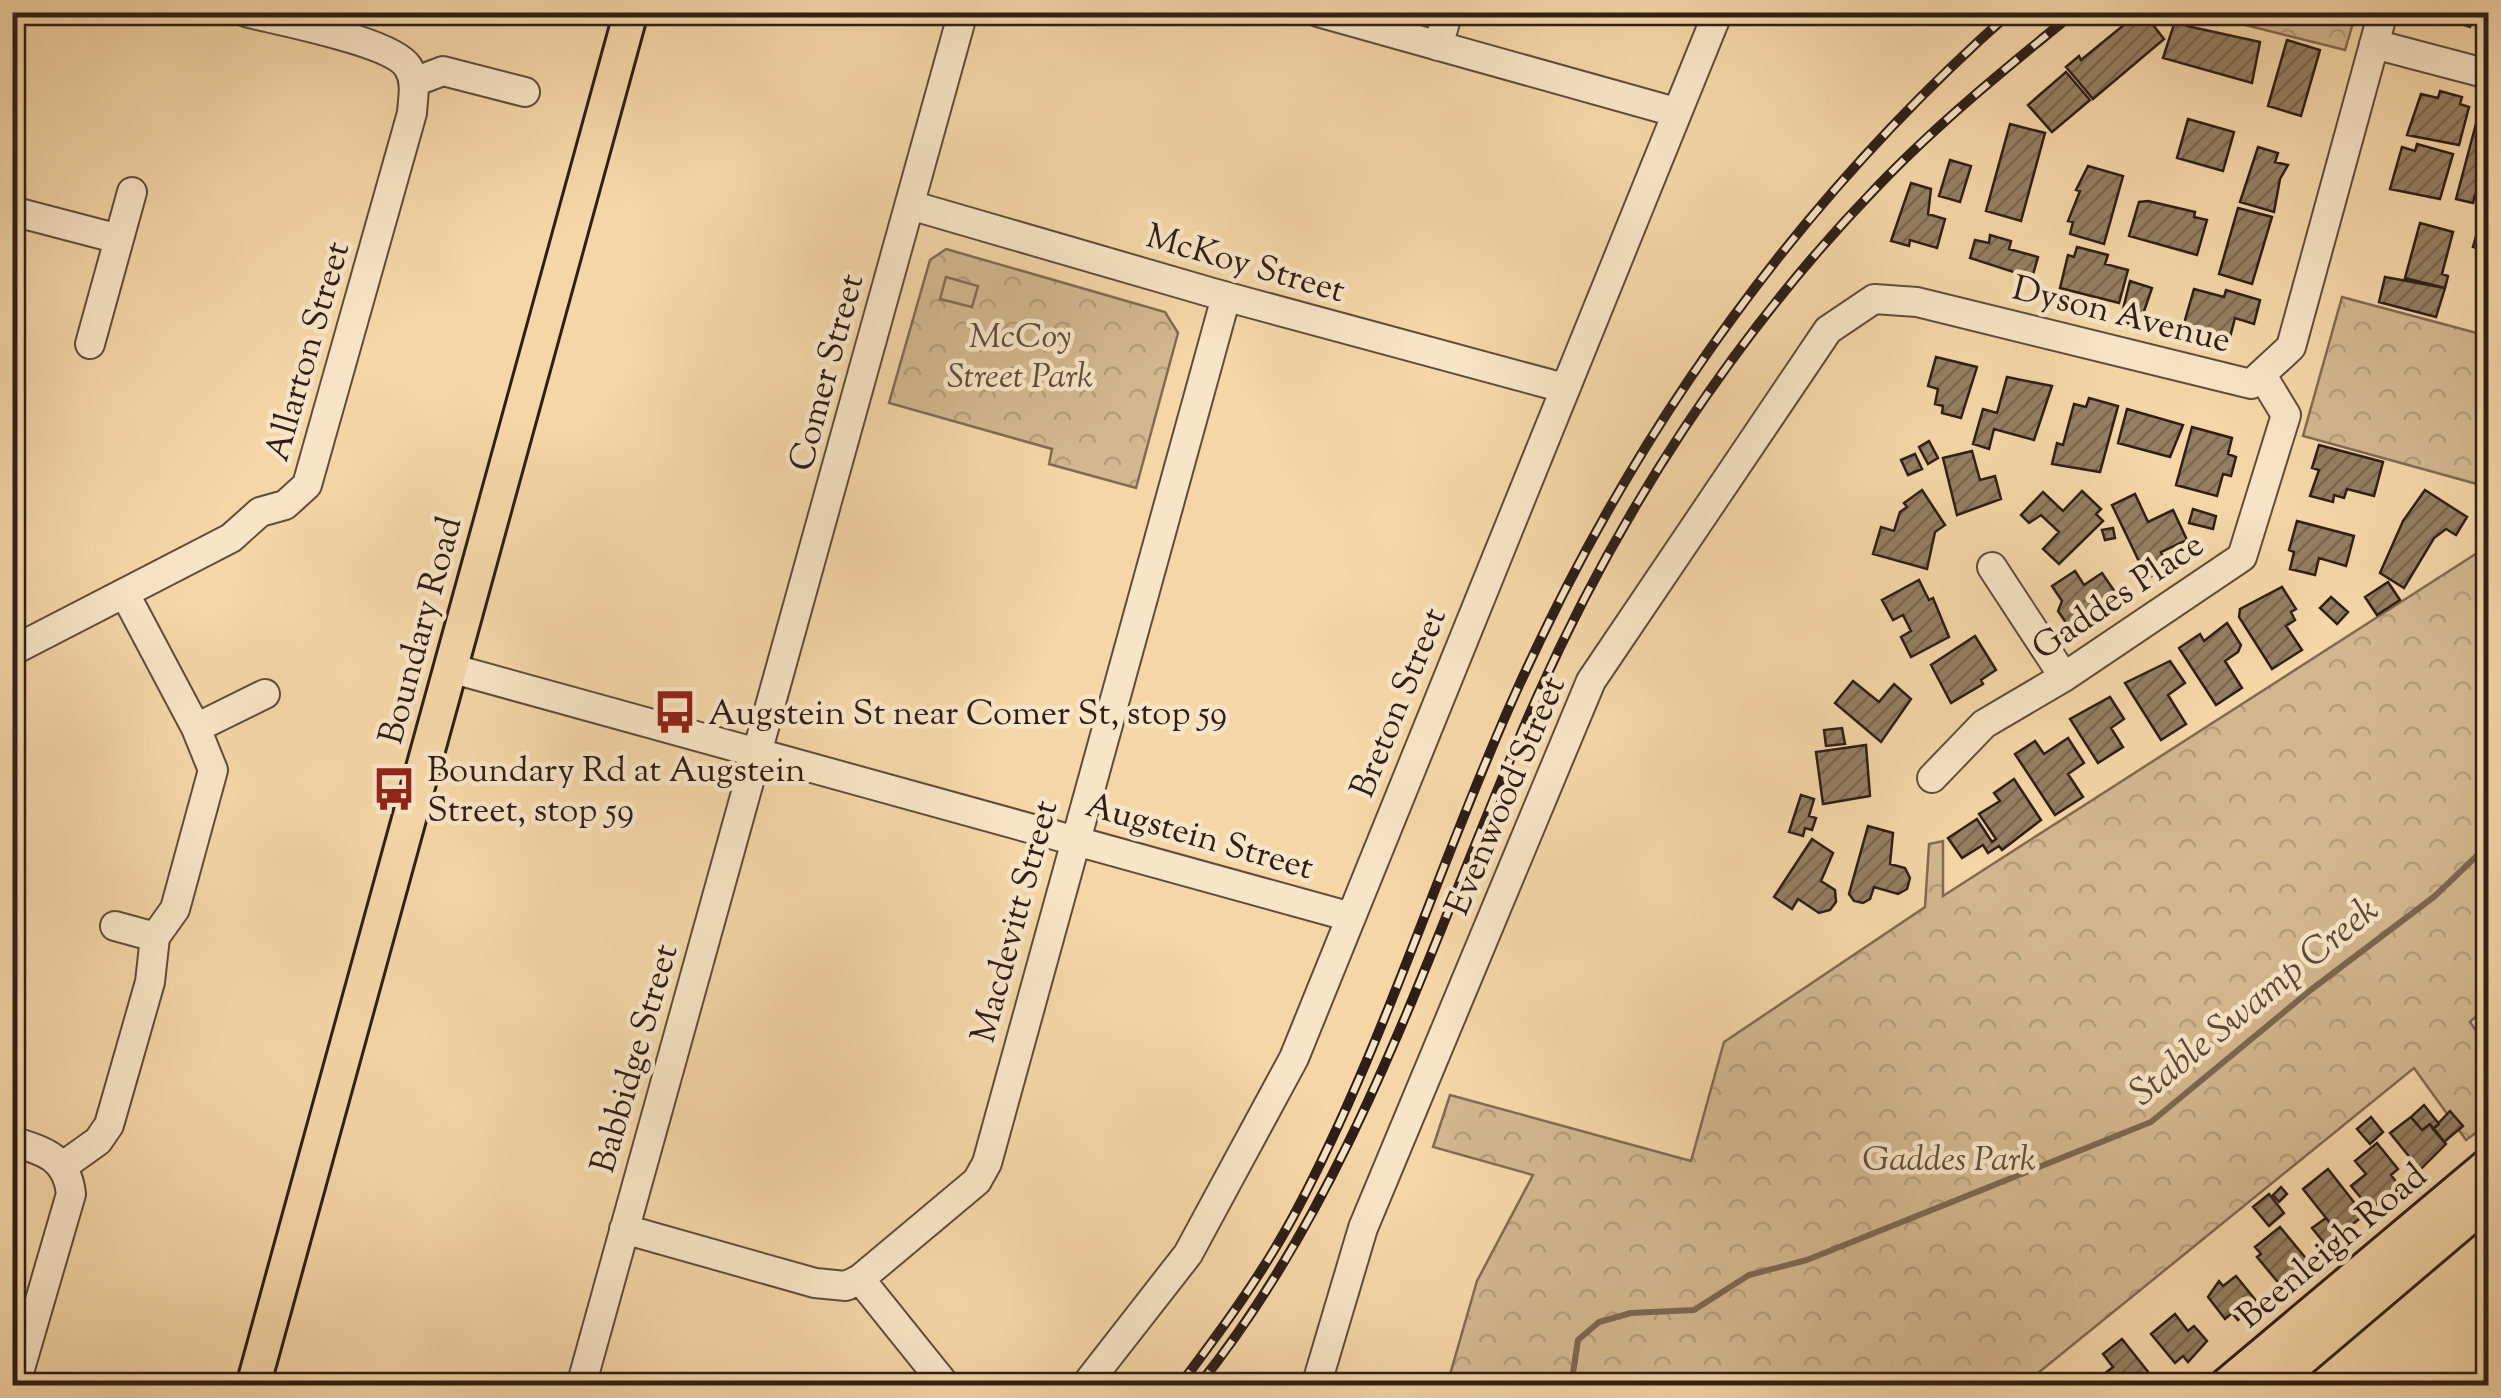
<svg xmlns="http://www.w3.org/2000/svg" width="2501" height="1398" font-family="'Sorts Mill Goudy',serif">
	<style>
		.park { fill: url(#park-crowns); stroke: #816a53; stroke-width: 2.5 }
		.pitch { fill: #d3b78f; stroke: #816a53; stroke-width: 2.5 }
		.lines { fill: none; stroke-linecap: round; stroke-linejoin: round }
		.stream { stroke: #7d6750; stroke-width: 6 }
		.building { fill: url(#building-hatch); stroke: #2f1e17; stroke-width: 2.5 }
		.minor-casing { stroke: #604c3b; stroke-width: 32 }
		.major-casing { stroke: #2f1e17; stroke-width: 38 }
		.minor { stroke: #f8e4c6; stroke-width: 28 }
		.major { stroke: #f4d6a7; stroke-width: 32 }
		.rail-casing { stroke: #2f1e17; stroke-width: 10 }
		.rail { stroke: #f8e4c6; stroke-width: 6; stroke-dasharray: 19; stroke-linecap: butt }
		.labels { text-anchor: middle; stroke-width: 9; stroke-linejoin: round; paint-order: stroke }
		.street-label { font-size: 35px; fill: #2f1e17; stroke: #f8e4c6 }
		.park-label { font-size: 35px; font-style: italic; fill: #604c3b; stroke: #f8e4c6 }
		.poi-label { font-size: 35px; fill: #2f1e17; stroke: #f8e4c6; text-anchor: start }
		.water-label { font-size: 38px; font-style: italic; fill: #5c4838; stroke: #f8e4c6 }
	</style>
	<defs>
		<pattern id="park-crowns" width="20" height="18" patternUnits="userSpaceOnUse" patternTransform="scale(2.5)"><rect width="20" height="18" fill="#d3b78f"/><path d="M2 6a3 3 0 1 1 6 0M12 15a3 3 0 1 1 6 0" fill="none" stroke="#b59d7b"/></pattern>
		<pattern id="building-hatch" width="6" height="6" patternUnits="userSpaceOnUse" patternTransform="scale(2.5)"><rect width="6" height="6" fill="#957e62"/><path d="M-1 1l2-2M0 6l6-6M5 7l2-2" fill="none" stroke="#7a6750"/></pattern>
	</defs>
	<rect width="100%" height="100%" fill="#f4d6a7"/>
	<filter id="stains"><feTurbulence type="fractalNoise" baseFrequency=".002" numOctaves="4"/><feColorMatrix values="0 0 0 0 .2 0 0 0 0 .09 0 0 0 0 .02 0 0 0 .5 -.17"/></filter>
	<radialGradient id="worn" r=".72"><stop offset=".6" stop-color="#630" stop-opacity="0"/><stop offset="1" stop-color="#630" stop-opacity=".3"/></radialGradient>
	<path class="park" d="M2197 13H2356L2345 50Z
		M946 249 1165 312 1178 333 1136 488 1049 464 1052 449 889 403 930 260Z
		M2342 297 2488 336V487L2303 436Z
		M2488 546V1005L2470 1022 2488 1048V1124L2466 1140 2414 1068 2022 1386 1447 1385 1477 1281 1533 1175 1433 1147 1450 1095 1691 1161 1724 1042 1925 907 1929 844 1943 841V896Z"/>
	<path class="pitch" d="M946 277 978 286 972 307 940 299Z"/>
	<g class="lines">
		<path class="stream" d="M1571 1386 1578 1340 1599 1322 1631 1313 1694 1310 1749 1275 1807 1260 2151 1122 2312 989 2435 896 2488 845"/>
	</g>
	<path class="building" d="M2133 12H2143L2164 39 2093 99 2066 67 2079 56 2081 60 2130 20Z
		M2438 12H2474L2470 27 2445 19 2446 15Z
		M2480 12H2488V32L2476 28Z
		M2176 18 2188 22 2187 26 2260 42 2252 83 2163 58Z
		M2287 40 2320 50 2301 116 2268 106Z
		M2066 72 2090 100 2052 132 2028 105Z
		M2440 91 2462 97 2460 104 2469 107 2459 145 2407 135 2421 94 2438 98Z
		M2481 105 2488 107V198L2475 195 2473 203 2456 199Z
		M2188 119 2234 132 2223 171 2177 158Z
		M2010 124 2045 133 2021 221 1986 211Z
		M2417 144 2453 154 2440 199 2390 189 2402 147 2415 151Z
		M2258 147 2278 153 2275 162 2288 165 2280 179 2274 212 2240 202Z
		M1950 160 1971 166 1960 202 1939 196Z
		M2088 166 2123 176 2104 244 2070 234 2073 222 2068 221 2080 191 2076 190Z
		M1911 183 1931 189 1928 214 1945 219 1937 248 1910 240 1909 246 1891 241Z
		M2148 201 2195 212 2194 217 2207 220 2197 255 2129 236 2139 202Z
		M2238 208 2272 217 2252 284 2219 274Z
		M2480 222 2488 224V262L2482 260 2484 250 2473 247Z
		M2420 223 2453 232 2442 274 2448 276 2445 288 2405 278Z
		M1990 235 2011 241 2009 249 2038 257 2032 278 1970 258 1975 240 1989 243Z
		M2077 247 2108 255 2105 264 2128 270 2119 303 2060 288 2068 255 2074 257Z
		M2385 277 2445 288 2436 317 2379 302Z
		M2130 281 2152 288 2139 326 2120 321Z
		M2194 289 2224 297 2226 290 2260 300 2254 324 2235 318 2229 341 2183 327Z
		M1936 357 1977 367 1961 418 1942 413 1943 406 1935 404 1938 389 1928 386Z
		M2007 377 2052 386 2034 440 1994 429 1989 449 1973 444 1983 409 1997 413Z
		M2089 398 2118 406 2100 472 2052 464 2057 443 2063 445 2074 404 2086 407Z
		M2127 409 2183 425 2170 457 2118 443Z
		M2192 427 2232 438 2228 454 2236 457 2231 476 2223 474 2217 496 2176 485Z
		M1929 441 1938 458 1928 464 1919 447Z
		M2319 445 2383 462 2374 496 2347 489 2344 498 2334 495 2333 502 2310 496 2319 470 2312 468Z
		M1972 451 1980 480 1995 476 2001 499 1957 515 1943 458Z
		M1915 454 1922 469 1908 475 1901 460Z
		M1922 490 1945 525 1935 532 1927 569 1873 554 1881 527 1894 531 1900 512 1907 507 1904 503Z
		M2425 490 2467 517 2456 535 2446 529 2434 538 2404 588 2380 573 2403 521Z
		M2082 491 2101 509 2096 514 2103 521 2059 564 2043 549 2059 532 2041 515 2029 523 2021 515 2043 492 2063 511Z
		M2135 494 2148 522 2173 510 2187 540 2161 552 2168 568 2147 578 2112 505Z
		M2193 509 2216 516 2213 529 2189 523Z
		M2297 521 2354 536 2346 566 2319 558 2315 575 2290 569 2294 552 2289 550Z
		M2113 528 2115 538 2105 540 2102 530Z
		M2075 571 2084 585 2102 573 2117 595 2069 627 2058 611 2062 601 2052 586Z
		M1919 580 1929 600 1933 598 1949 637 1911 657 1901 637 1911 631 1903 615 1893 620 1882 600Z
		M2388 582 2400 600 2377 615 2365 597Z
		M2282 587 2296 609 2291 612 2295 620 2286 626 2302 650 2272 669 2239 617 2240 609Z
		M2331 597 2348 612 2337 624 2320 608Z
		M2227 623 2241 645 2238 652 2225 661 2242 688 2216 705 2179 648 2200 634 2204 641Z
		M1975 636 1996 670 1981 680 1983 684 1951 703 1931 665Z
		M2170 661 2185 683 2168 695 2186 724 2161 740 2125 683Z
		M1853 681 1879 702 1894 684 1911 699 1881 742 1835 703Z
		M2110 697 2124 719 2111 728 2123 747 2098 763 2070 719Z
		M1842 728 1845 744 1826 746 1824 730Z
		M2068 738 2084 763 2068 774 2083 797 2055 815 2015 754 2035 741 2044 754Z
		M1866 745 1870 796 1823 804 1816 752Z
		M2014 779 2041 820 2002 850 1999 846 1988 853 1983 845 1962 858 1948 838 1977 819 1992 842 1996 839 1979 814 2000 801 1994 793Z
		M1801 795 1814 799 1809 816 1816 818 1812 830 1805 828 1803 836 1789 832Z
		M1868 826 1893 833 1890 864 1905 868 1910 878 1907 889 1898 894 1874 887 1870 899 1863 903 1854 901 1849 894Z
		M1812 839 1833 853 1821 881 1835 890 1836 902 1830 910 1819 913 1798 899 1792 909 1774 897Z
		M2424 1105 2439 1124 2433 1129 2430 1124 2422 1130 2411 1117Z
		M2450 1111 2463 1126 2444 1142 2433 1129Z
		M2371 1117 2383 1132 2370 1144 2357 1129Z
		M2411 1117 2422 1130 2430 1124 2446 1144 2420 1170 2390 1133Z
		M2377 1143 2398 1169 2391 1175 2397 1183 2371 1210 2351 1186 2366 1174 2355 1161Z
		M2328 1169 2364 1215 2343 1232 2338 1225 2334 1228 2303 1189Z
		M2281 1187 2287 1194 2279 1202 2273 1195Z
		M2269 1194 2284 1213 2269 1226 2253 1207Z
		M2326 1218 2338 1233 2325 1244 2312 1228Z
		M2280 1227 2309 1262 2281 1286 2257 1257 2261 1254 2255 1247Z
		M2236 1276 2258 1303 2238 1320 2232 1313 2225 1319 2208 1297 2219 1281 2223 1286Z
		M2175 1314 2188 1331 2194 1326 2207 1341 2188 1362 2183 1356 2175 1363 2151 1334Z
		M2122 1339 2153 1378 2143 1386H2112L2104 1374 2113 1367 2103 1354Z"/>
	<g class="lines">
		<g class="minor-casing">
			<path id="minor" d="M1318 12 1675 112
				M2374 44 2488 74
				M1438 46 1448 12
				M414 82 443 71 525 92
				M910 205 1213 293 1564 388
				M12 211 119 239
				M90 344 132 192
				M1992 567 2064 677
				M12 651 231 538 260 512 285 505 307 485 412 113C413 97 417 81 408 67 392 41 278 21 246 12
				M450 668 1351 917
				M196 728 265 694
				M1932 778 1984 724 2064 677 2242 557 2286 415 2263 377
				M115 926 155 937
				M12 1141C44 1151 67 1157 71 1194L15 1386
				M63 1166 98 1141 109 1125 150 982 155 937 175 909 213 770 196 728 126 596
				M624 1229 815 1283 846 1286 860 1279 977 1181 987 1163 1226 297
				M860 1279 946 1386
				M581 1386 963 12
				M1085 1386 1188 1254 1294 1058 1718 12
				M1316 1386 1363 1228 1591 681 1828 330 1874 299 1917 302 2251 384 2291 347 2383 12"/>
		</g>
		<g class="major-casing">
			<path id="major" d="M253 1386 631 12
				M2225 1386 2488 1165
				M2270 1386 2488 1201"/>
		</g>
		<use href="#minor" class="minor"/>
		<use href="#major" class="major"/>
		<g class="rail-casing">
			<path id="rail" d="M1179 1386C1220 1332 1261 1276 1293 1217 1383 1049 1438 865 1516 692 1633 432 1797 201 2011 12
				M1198 1386C1361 1183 1433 931 1537 697 1620 511 1735 334 1876 188 1937 124 2006 68 2075 12"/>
		</g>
		<use href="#rail" class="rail"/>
	</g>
	<defs>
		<g id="bus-bare" transform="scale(3.45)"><path d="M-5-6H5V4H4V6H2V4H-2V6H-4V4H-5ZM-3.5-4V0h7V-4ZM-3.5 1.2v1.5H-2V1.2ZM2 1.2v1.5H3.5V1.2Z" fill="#8f2418" stroke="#f8e4c6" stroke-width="2.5" paint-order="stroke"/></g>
	</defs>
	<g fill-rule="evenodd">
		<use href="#bus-bare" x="675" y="712"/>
		<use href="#bus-bare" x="394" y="789"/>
	</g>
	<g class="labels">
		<g class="street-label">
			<text transform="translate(1246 262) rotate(16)" y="12">McKoy Street</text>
			<text transform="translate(2122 313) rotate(14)" y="12">Dyson Avenue</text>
			<text transform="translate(306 351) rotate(-74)" y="12">Allarton Street</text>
			<text transform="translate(825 372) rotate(-75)" y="12">Comer Street</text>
			<text transform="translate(2117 595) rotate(-34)" y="12">Gaddes Place</text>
			<text transform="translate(419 630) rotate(-75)" y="12">Boundary Road</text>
			<text transform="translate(1397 702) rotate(-68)" y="12">Breton Street</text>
			<text transform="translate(1504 795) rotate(-67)" y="12">Evenwood Street</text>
			<text transform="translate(1200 835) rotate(16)" y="12">Augstein Street</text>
			<text transform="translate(1013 921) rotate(-75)" y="12">Macdevitt Street</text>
			<text transform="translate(633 1058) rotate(-74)" y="12">Babbidge Street</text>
			<text transform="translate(2331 1245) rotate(-40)" y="12">Beenleigh Road</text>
		</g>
		<g class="park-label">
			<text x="1020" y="347">McCoy<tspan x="1020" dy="40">Street Park</tspan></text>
			<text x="1949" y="1170">Gaddes Park</text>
		</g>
		<g class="poi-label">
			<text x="708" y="724">Augstein St near Comer St, stop 59</text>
			<text x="427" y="781">Boundary Rd at Augstein<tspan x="427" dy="40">Street, stop 59</tspan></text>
		</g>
		<g class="water-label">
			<text transform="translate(2253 1000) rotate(-39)" y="13">Stable Swamp Creek</text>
		</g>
	</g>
	<rect width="2501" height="1398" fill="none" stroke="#f4d6a7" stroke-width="50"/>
	<rect x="15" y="15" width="2471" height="1368" fill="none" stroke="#2f1e17" stroke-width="5"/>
	<rect x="25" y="25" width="2451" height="1348" fill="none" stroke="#2f1e17" stroke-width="2.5"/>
	<rect width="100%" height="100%" filter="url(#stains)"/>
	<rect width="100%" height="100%" fill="url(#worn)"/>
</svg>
